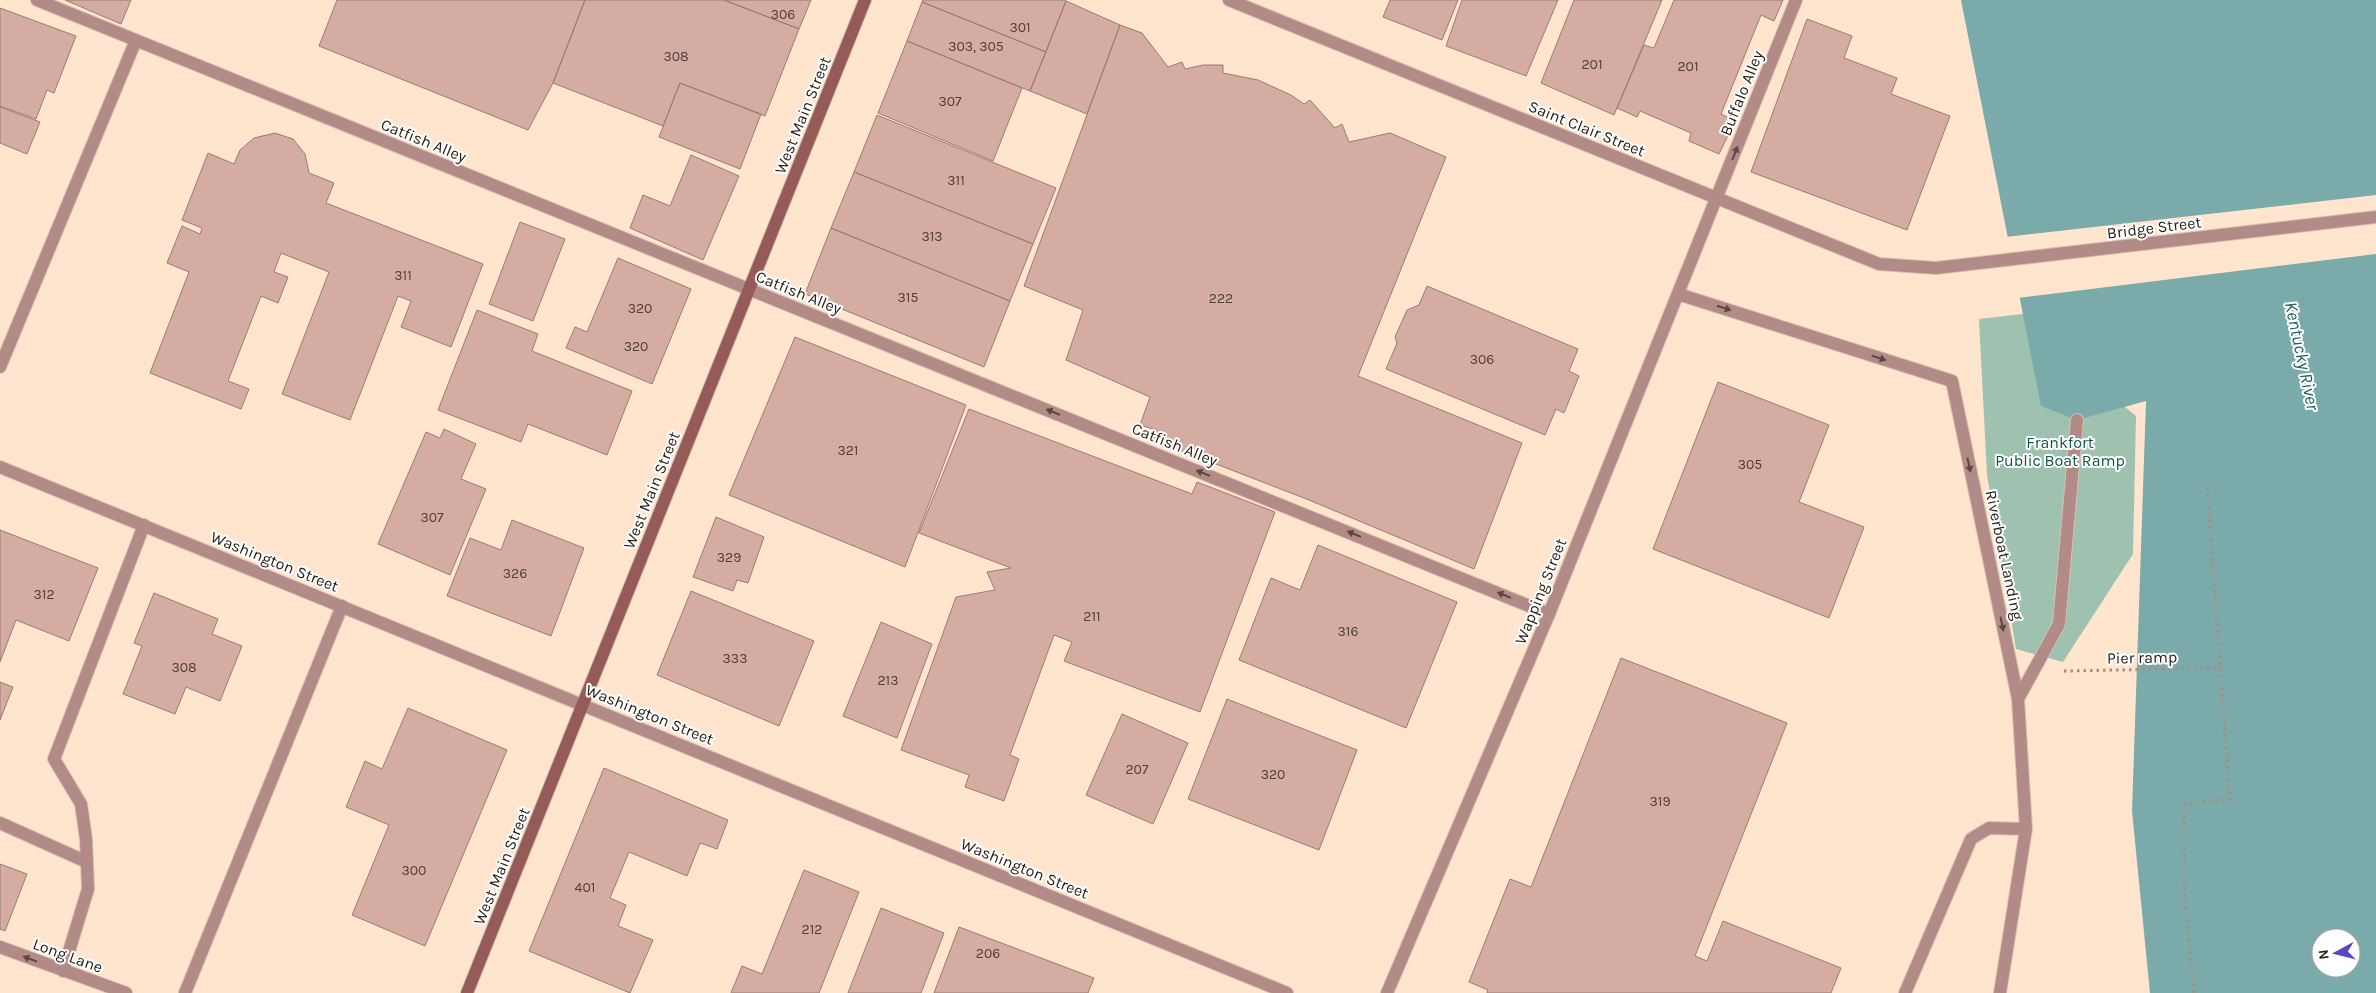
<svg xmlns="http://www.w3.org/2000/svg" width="2376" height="993" font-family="Karla,sans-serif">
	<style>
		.green { fill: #9ec1b0 }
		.water { fill: #7baaaa; fill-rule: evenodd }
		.pier { fill: #ffe5cd }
		.building { fill: #d5aca2; stroke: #9c7b73 }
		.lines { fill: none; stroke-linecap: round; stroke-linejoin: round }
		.service-casing { stroke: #d8c1ac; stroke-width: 14 }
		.minor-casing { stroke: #d8c1ac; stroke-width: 14 }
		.tertiary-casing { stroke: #d8c1ac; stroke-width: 14 }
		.secondary-casing { stroke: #d8c1ac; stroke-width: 14 }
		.path { stroke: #a3907e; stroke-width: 3; stroke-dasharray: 2.5 4; stroke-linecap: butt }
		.service { stroke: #b28a87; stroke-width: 12 }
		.minor { stroke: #b28a87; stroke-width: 12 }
		.tertiary { stroke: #b28a87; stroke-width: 12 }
		.secondary { stroke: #945b58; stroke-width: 12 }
		.oneway { fill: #5d4841 }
		.labels { text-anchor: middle; stroke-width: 4; stroke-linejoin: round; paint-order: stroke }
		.number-label { font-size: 14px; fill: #514037 }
		.street-label { font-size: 16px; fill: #251c13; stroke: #fff }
		.park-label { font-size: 16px; fill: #0f5840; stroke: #fff }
		.water-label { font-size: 18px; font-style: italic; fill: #216262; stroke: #fff }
	</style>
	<rect width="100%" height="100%" fill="#ffe5cd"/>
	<path class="green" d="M2050 311 2102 388 2136 416 2133 554 2063 662 2016 649 1987 475 1979 319Z"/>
	<path class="water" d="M1961 0H2376V993H2150L2132 811 2146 401 2077 420 2041 406ZM2321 938H2351V968H2321Z"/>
	<path class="pier" d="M2376 195V254L2017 298 2005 237Z"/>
	<path class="building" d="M65 0H131L121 24Z
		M337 0H585L553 83 528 130 319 46Z
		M585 0H724L799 29 765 116 680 83 663 126 553 83Z
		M724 0H811L799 29Z
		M923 0H1064L1066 1 1046 52 922 2Z
		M1390 0H1458L1442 40 1383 17Z
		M1462 0H1558L1526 76 1446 46Z
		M1574 0H1662L1614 115 1541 83Z
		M1674 0H1783L1774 21 1761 15 1721 114 1735 121 1719 154 1689 141 1691 133 1640 111 1637 117 1617 108 1644 45 1654 48Z
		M1066 1 1120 25 1087 114 1030 91Z
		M922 2 1046 52 1030 91 907 41Z
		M0 8 76 36 54 93 47 90 36 119 0 106Z
		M1807 19 1852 36 1844 58 1897 78 1891 94 1950 116 1907 230 1751 172Z
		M1120 25 1142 33 1168 67 1182 62 1185 69 1203 65H1223V73L1258 80 1291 95 1304 104 1310 100 1335 128 1342 124 1349 142 1390 133 1446 157 1358 376 1522 443 1474 569 1309 500 1154 440 1156 430 1140 425 1150 397 1066 360 1083 310 1024 286Z
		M907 41 1022 88 993 161 878 113Z
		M680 83 761 114 740 169 659 137Z
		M0 107 40 122 27 154 0 143Z
		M877 115 1056 188 1033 244 854 172Z
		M275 133 293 139 305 154 309 173 334 183 326 203 483 264 451 347 401 327 411 301 398 296 350 420 282 394 329 272 281 253 274 272 288 277 278 303 261 296 228 381 249 389 241 409 150 373 189 272 167 263 182 226 200 234 202 228 182 220 208 153 234 164 240 150 254 138Z
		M691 155 739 176 703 260 630 228 643 195 670 206Z
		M854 172 1033 244 1010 301 831 228Z
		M520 222 565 239 533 321 489 304Z
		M831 228 1010 301 984 367 805 294Z
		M618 258 691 289 652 384 566 348 575 327 587 332Z
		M1427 286 1578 349 1569 371 1579 376 1564 413 1556 409 1545 435 1386 369 1397 343 1395 337 1407 310 1419 305Z
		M477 310 538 334 532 351 632 391 607 455 528 424 521 442 438 410Z
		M795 337 966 405 905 567 729 495Z
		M1718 382 1829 425 1799 502 1864 527 1829 618 1653 549Z
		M969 409 1192 494 1197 482 1275 512 1200 712 1064 661 1072 642 1054 635 1010 755 1019 759 1004 801 965 787 969 775 901 750 956 597 995 590 987 572 1011 568 919 533Z
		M444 429 476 444 461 479 486 489 450 575 378 544 426 432 440 438Z
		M716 517 764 537 748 583 737 580 733 591 693 577Z
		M512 520 584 548 551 636 447 596 470 538 501 550Z
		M0 530 98 568 69 641 16 620 0 662Z
		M1318 545 1457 602 1406 728 1239 660 1271 578 1300 590Z
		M691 591 814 641 779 726 657 675Z
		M154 593 218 619 212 634 242 646 220 701 186 687 175 714 123 694 142 646 134 643Z
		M881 622 932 644 897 738 843 716Z
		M1621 658 1787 723 1695 956 1707 961 1723 921 1841 968 1831 993H1487L1488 990 1469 982 1510 879 1531 887Z
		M0 682 13 687 0 720Z
		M1227 699 1357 750 1319 850 1188 799Z
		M408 708 507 750 425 946 352 915 389 825 346 807 365 761 382 769Z
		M1122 714 1188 743 1153 824 1086 795Z
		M604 768 728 820 717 849 700 843 687 876 629 852 610 898 626 905 618 926 653 940 630 993 529 951Z
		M0 864 27 874 5 931 0 929Z
		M804 870 859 892 819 993H731L742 966 762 974Z
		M881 908 944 933 921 993H848Z
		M959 927 1094 978 1088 993H934Z"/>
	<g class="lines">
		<g class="service-casing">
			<path id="service" d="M37 0 1549 614
				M1678 294 1952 381 2018 699 2026 829 2000 993
				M0 367 136 40
				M2018 699 2059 624 2077 420
				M0 823 87 862
				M63 971 88 889 86 839 81 804 54 759 144 525
				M185 993 342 606
				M1905 993 1971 839 1989 828 2026 829"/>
		</g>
		<g class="minor-casing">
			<path id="minor" d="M0 467 1287 993
				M0 947 126 993
				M1387 993 1549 614 1796 0"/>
		</g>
		<g class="tertiary-casing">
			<path id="tertiary" d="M1229 0 1879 264 1936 268 2376 217"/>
		</g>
		<g class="secondary-casing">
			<path id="secondary" d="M467 993 865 0"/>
		</g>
		<path class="path" d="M2064 671 2221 668
			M2194 993 2185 899 2184 804 2230 799 2207 483"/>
		<use href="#service" class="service"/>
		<use href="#minor" class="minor"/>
		<use href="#tertiary" class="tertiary"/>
		<use href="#secondary" class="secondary"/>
	</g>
	<defs><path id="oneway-solid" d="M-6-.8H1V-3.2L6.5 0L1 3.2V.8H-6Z" transform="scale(1.25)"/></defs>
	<g class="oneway">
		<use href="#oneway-solid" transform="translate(1735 153) rotate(-68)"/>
		<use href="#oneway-solid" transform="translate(1724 308) rotate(18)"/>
		<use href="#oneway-solid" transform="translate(1879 358) rotate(18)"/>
		<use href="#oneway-solid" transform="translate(1053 412) rotate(-158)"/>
		<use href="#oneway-solid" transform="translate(1969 465) rotate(78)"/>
		<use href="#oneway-solid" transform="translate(1203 473) rotate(-158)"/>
		<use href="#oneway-solid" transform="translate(1354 534) rotate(-158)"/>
		<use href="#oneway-solid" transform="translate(1504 595) rotate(-158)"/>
		<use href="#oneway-solid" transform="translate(2002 624) rotate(78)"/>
		<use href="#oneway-solid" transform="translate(30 959) rotate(-159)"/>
	</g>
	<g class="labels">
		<g class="number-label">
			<text x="783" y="19">306</text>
			<text x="1020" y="32">301</text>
			<text x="976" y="51">303, 305</text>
			<text x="676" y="61">308</text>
			<text x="1592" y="69">201</text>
			<text x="1688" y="71">201</text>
			<text x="950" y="106">307</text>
			<text x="956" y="185">311</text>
			<text x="932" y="241">313</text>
			<text x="403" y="280">311</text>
			<text x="908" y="302">315</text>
			<text x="1221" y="303">222</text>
			<text x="640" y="313">320</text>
			<text x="636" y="351">320</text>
			<text x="1482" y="364">306</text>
			<text x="848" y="455">321</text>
			<text x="1750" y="469">305</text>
			<text x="432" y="522">307</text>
			<text x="729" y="562">329</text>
			<text x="515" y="578">326</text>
			<text x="44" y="599">312</text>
			<text x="1092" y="621">211</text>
			<text x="1348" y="636">316</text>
			<text x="735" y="663">333</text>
			<text x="184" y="672">308</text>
			<text x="888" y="685">213</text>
			<text x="1137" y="774">207</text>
			<text x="1273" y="779">320</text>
			<text x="1660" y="806">319</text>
			<text x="414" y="875">300</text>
			<text x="585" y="892">401</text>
			<text x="812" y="934">212</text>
			<text x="988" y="958">206</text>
		</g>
		<g class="street-label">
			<text transform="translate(1741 93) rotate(-68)" y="6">Buffalo Alley</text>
			<text transform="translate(802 115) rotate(-68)" y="6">West Main Street</text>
			<text transform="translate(1587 128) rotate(22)" y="6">Saint Clair Street</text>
			<text transform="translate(424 140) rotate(22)" y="6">Catfish Alley</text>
			<text transform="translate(2154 227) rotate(-7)" y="6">Bridge Street</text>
			<text transform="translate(799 292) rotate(22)" y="6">Catfish Alley</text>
			<text transform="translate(1175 444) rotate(22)" y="6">Catfish Alley</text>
			<text transform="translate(651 490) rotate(-68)" y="6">West Main Street</text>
			<text transform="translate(2005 555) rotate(78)" y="6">Riverboat Landing</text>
			<text transform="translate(275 561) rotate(22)" y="6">Washington Street</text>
			<text transform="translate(1540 591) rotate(-68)" y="6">Wapping Street</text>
			<text transform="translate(2142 657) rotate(-1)" y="6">Pier ramp</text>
			<text transform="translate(650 714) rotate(22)" y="6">Washington Street</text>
			<text transform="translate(501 866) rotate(-68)" y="6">West Main Street</text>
			<text transform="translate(1025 868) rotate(22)" y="6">Washington Street</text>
			<text transform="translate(68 955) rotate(20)" y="6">Long Lane</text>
		</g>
		<g class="park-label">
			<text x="2060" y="448">Frankfort<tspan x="2060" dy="18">Public Boat Ramp</tspan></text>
		</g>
		<g class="water-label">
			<text transform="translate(2302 356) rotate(78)" y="6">Kentucky River</text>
		</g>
	</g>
	<g transform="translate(2336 953) rotate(263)"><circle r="24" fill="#ffffff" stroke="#a8a4a1"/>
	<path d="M0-4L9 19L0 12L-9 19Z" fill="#5847bf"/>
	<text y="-8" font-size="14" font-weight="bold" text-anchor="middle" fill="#251c13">N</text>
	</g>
</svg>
